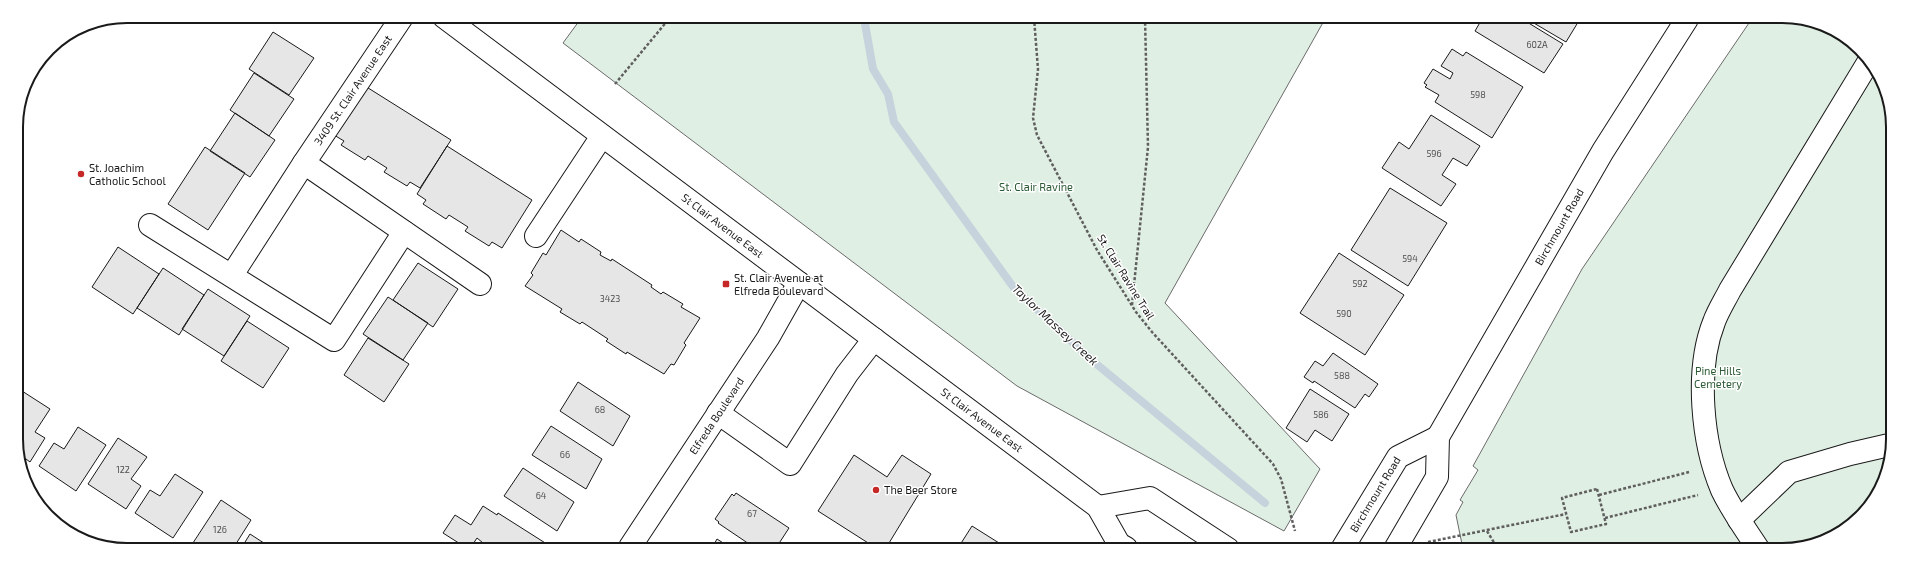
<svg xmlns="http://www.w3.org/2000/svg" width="1909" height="566" font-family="'Exo 2',sans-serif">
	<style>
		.green { fill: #e0efe3; stroke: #6a6a6a }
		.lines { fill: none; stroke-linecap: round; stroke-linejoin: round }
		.stream { stroke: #c6d2dc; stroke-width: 8 }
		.building { fill: #e6e6e6; stroke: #1a1a1a }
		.minor-casing { stroke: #1a1a1a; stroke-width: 24 }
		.major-casing { stroke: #1a1a1a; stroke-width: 24 }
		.path { stroke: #5f5f5f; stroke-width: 2.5; stroke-dasharray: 3 2; stroke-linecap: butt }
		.minor { stroke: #fff; stroke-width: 22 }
		.major { stroke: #fff; stroke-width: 22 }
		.poi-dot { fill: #c62828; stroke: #fff; stroke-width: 1.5 }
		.labels { text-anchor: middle; stroke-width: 3; stroke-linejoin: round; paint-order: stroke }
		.number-label { font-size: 9px; fill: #4d4d4d }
		.street-label { font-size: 11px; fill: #1a1a1a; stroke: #fff }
		.poi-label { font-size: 11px; fill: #1a1a1a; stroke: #fff; text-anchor: start }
		.park-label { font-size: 11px; fill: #2b5a34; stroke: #fff }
		.water-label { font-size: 12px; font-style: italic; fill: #1a1a1a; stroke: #fff }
		.rim { fill: none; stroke: #1a1a1a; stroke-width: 2 }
	</style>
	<rect width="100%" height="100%" fill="#fff"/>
	<path class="green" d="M582 17 1325 19 1165 303 1320 469 1284 531 1017 386 563 43Z
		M1751 20H1811L1865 54 1891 106 1889 467 1855 523 1824 542 1789 550 1463 549 1456 515 1463 502 1460 500 1478 470 1473 466 1582 269Z"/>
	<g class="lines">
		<path class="stream" d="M864 18 873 69 888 94 894 122 1014 288 1094 362 1265 503"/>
	</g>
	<path class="building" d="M1482 19H1522L1563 44 1544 73 1475 31Z
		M1527 19H1580L1566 42Z
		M273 32 314 58 289 95 249 69Z
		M1452 49 1463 56 1466 52 1523 87 1492 138 1435 102 1439 95 1425 87 1427 85 1424 83 1433 69 1450 79 1453 73 1441 66Z
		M254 73 294 99 269 136 230 110Z
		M365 86 451 140 420 188 410 182 407 186 384 172 387 168 368 156 365 160 341 145 344 141 334 135Z
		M235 113 275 140 250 177 210 151Z
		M1431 115 1480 146 1467 166 1453 158 1442 175 1456 184 1441 206 1382 168 1399 142 1409 149Z
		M447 146 532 200 502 248 492 242 489 246 465 231 468 227 449 215 446 219 423 204 426 200 417 194Z
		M205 147 245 173 208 230 168 204Z
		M1390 188 1447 223 1408 286 1351 250Z
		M561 230 579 242 581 239 601 252 600 255 611 261 612 259 652 285 651 287 661 294 663 292 683 304 681 307 700 318 684 343 686 345 674 365 671 364 664 374 627 352 626 354 606 341 608 339 582 322 580 324 560 312 562 309 525 286 533 275 531 273 543 253 546 255Z
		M118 247 159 274 133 314 92 287Z
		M1339 253 1404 295 1365 355 1300 313Z
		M418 263 458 289 433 327 393 300Z
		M163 268 204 295 179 335 137 308Z
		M208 289 250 316 224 356 182 329Z
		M388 297 428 323 403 360 363 334Z
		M247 321 289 348 263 388 221 361Z
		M368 338 409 364 384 402 344 375Z
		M1333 353 1378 384 1369 397 1365 394 1355 408 1314 381 1313 383 1304 377 1315 361 1323 366Z
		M578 382 630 416 613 446 560 411Z
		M1310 389 1349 414 1332 441 1315 430 1307 442 1286 428Z
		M22 391 50 409 35 432 45 438 30 462 18 453V397Z
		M551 426 602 459 586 489 532 455Z
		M78 427 106 445 76 491 39 466 54 443 64 449Z
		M118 438 147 457 131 479 141 486 126 509 88 484Z
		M854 455 887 477 902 455 931 474 886 548H876L818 511Z
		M523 468 574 502 557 531 504 496Z
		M175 474 203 492 173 538 135 513 150 490 160 496Z
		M736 493 789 528 776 548H755L718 523 719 522 715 519 732 494 734 496Z
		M221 500 251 520 234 547 191 546Z
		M483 506 497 515 498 513 550 546 488 547 477 538 471 547H465L443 533 455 515 471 525Z
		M972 526 1007 548H958Z
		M250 534 270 547H242Z
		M717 539 731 548H712Z"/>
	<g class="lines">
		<g class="minor-casing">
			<g id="minor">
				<path d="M304 163 480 284"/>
				<path d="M150 225 334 340 404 232"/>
				<path d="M536 236 602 136"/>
				<path id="s1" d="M232 275 304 163 402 17"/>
				<path d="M718 413 790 464 847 374 874 339"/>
				<path d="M1739 520 1789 472 1850 454 1889 445"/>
				<path id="s2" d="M630 547 768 338 799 283"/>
				<path d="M1759 550C1746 530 1732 511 1722 490 1702 443 1695 370 1714 322 1718 311 1725 300 1730 290L1869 61"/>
			</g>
		</g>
		<g class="major-casing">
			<g id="major">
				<path id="s3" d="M444 17 1098 507 1119 544 1126 548"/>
				<path d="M1098 507 1150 498 1228 549"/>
				<path id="s4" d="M1342 549 1398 457 1438 437"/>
				<path id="s5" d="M1395 549 1437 477 1438 437 1603 151 1687 19"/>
			</g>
		</g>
		<path class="path" d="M1034 18 1038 69 1033 118 1037 135 1097 250 1136 312 1152 332 1273 464 1281 479 1295 531
			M615 84 668 20 672 17
			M1132 305 1148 147 1145 18
			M1597 489 1606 524 1571 532 1562 498Z
			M1599 495 1689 472
			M1605 518 1698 495
			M1487 531 1498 549
			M1428 542 1566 514"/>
		<use href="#minor" class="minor"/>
		<use href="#major" class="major"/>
	</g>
	<g class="poi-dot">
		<circle cx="81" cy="174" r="4"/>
		<rect x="722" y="280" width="8" height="8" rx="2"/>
		<circle cx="876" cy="490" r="4"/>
	</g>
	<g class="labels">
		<g class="number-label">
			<text x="1537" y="48">602A</text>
			<text x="1478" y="98">598</text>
			<text x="1434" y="157">596</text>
			<text x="1410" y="262">594</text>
			<text x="1360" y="287">592</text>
			<text x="610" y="302">3423</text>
			<text x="1344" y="317">590</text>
			<text x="1342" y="379">588</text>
			<text x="600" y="413">68</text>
			<text x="1321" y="418">586</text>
			<text x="565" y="458">66</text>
			<text x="123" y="473">122</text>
			<text x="541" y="499">64</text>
			<text x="752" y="517">67</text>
			<text x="220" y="533">126</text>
		</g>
		<g class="street-label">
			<text dy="4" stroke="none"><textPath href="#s1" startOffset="221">3409 St. Clair Avenue East</textPath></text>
			<text dy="4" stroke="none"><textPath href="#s3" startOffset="348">St Clair Avenue East</textPath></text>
			<text dy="4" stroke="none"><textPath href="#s5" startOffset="366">Birchmount Road</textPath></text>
			<text transform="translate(1126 277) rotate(58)" y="4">St. Clair Ravine Trail</text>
			<text dy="4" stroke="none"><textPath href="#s2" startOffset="157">Elfreda Boulevard</textPath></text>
			<text dy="4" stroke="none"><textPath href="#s3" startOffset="672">St Clair Avenue East</textPath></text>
			<text dy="4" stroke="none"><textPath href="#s4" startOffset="64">Birchmount Road</textPath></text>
		</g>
		<g class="poi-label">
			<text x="89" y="172">St. Joachim<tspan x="89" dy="13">Catholic School</tspan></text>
			<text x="734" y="282">St. Clair Avenue at<tspan x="734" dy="13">Elfreda Boulevard</tspan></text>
			<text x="884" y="494">The Beer Store</text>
		</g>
		<g class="park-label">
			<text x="1036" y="191">St. Clair Ravine</text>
			<text x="1718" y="375">Pine Hills<tspan x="1718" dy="13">Cemetery</tspan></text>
		</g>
		<g class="water-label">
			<text transform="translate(1055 325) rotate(43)" y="4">Taylor Massey Creek</text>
		</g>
	</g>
	<path d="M0 0H1909V566H0ZM127 23H1782A104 104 0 0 1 1886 127V439A104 104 0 0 1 1782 543H127A104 104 0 0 1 23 439V127A104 104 0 0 1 127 23Z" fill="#fff" fill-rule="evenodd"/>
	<path class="rim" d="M127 23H1782A104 104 0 0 1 1886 127V439A104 104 0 0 1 1782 543H127A104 104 0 0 1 23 439V127A104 104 0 0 1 127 23Z"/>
</svg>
